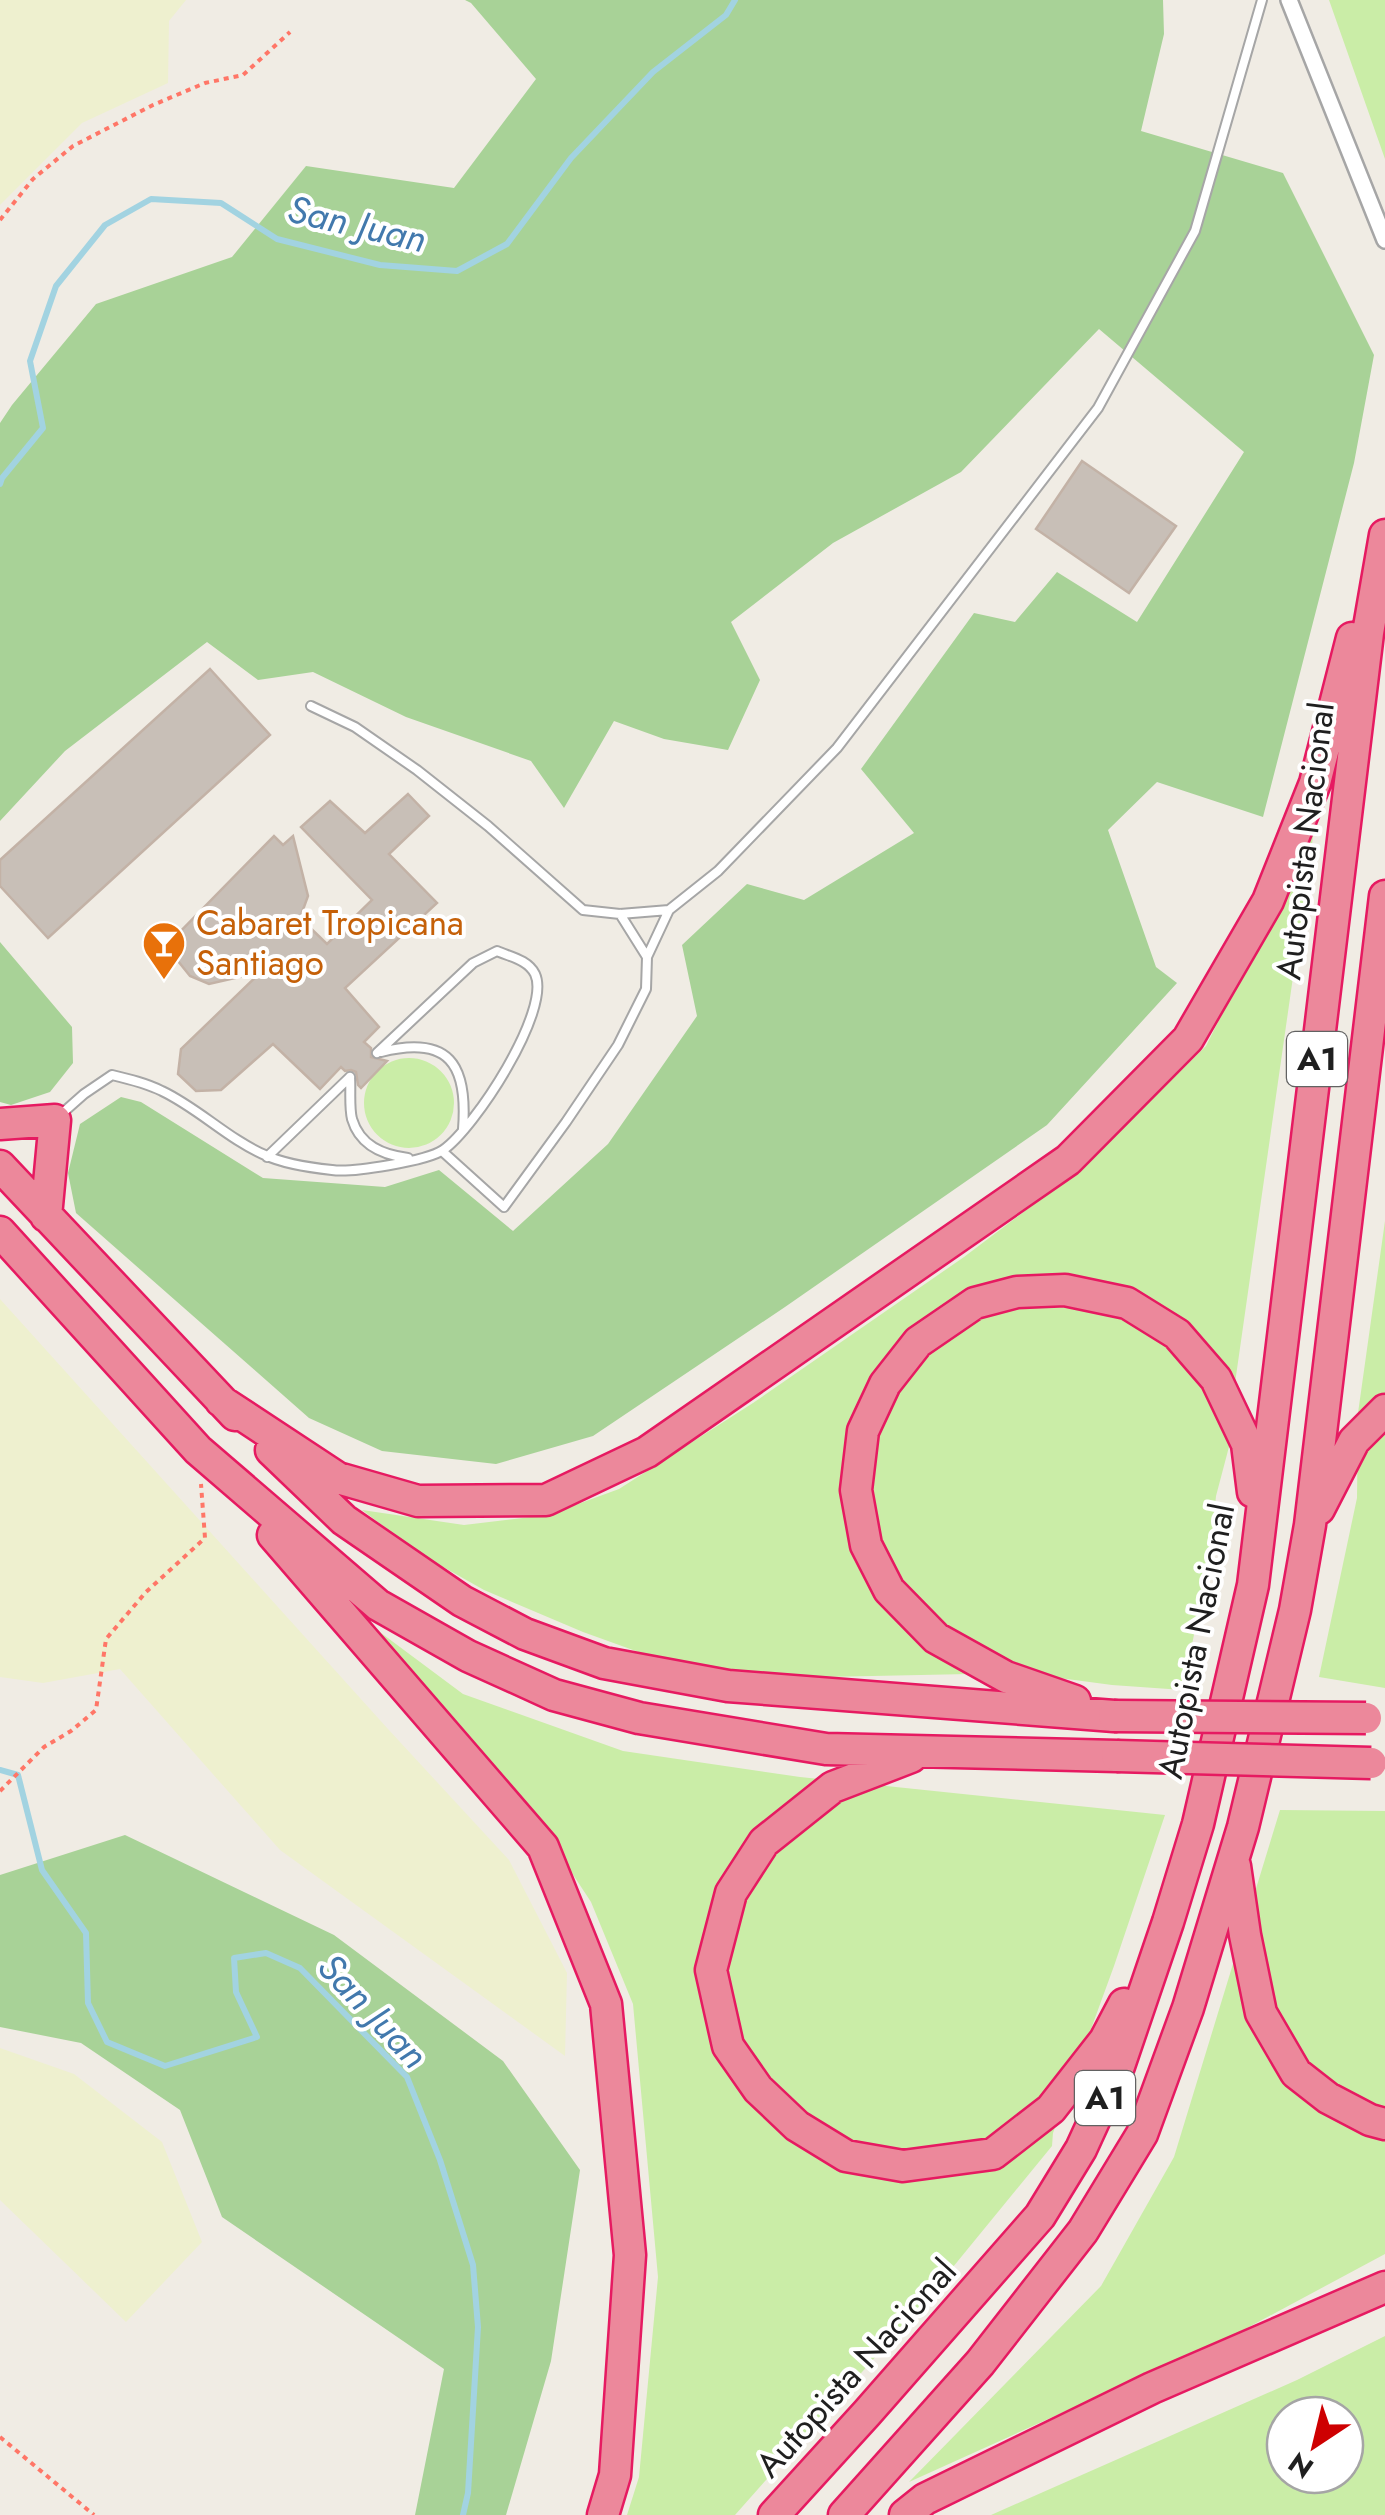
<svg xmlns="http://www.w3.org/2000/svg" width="1385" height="2515" font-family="Jost,sans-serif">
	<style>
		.farmland { fill: #eef0cf }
		.grass { fill: #caeda7; fill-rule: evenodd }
		.forest { fill: #a8d297 }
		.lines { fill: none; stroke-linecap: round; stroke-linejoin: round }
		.stream { stroke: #a2d3e1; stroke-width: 6 }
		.building { fill: #c8bfb7; stroke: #c3b2a6; stroke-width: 2.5 }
		.lane-casing { stroke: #a6a6a6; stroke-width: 12 }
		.street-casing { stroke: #a6a6a6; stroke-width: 20 }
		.highway-casing { stroke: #e61a61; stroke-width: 35 }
		.path { stroke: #ff7667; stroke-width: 4; stroke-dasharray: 5 5; stroke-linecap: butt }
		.lane { stroke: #fff; stroke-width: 8 }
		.street { stroke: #fff; stroke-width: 15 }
		.highway { stroke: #ec889b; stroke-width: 30 }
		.highway-bridge-casing { stroke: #e61a61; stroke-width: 35; stroke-linecap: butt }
		.highway-bridge { stroke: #ec889b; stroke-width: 30 }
		.labels { text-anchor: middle; stroke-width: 8; stroke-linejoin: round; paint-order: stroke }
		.shield { fill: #fff; stroke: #626262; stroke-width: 2.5 }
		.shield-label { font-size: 32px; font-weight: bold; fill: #1f1f1f }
		.street-label { font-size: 35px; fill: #1f1f1f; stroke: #fff }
		.food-label { font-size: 35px; fill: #c56008; stroke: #fff; text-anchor: start }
		.water-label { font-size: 38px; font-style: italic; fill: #4279ad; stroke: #fff }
	</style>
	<rect width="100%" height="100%" fill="#f0ece4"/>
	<path class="farmland" d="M0 0H186L169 21 168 83 82 123 0 205Z
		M0 1299 388 1729 509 1860 567 1973 565 2056 280 1850 120 1669 43 1683 0 1677Z
		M0 2048 74 2074 162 2142 202 2242 126 2322 0 2200Z"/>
	<path class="grass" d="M1329 0H1385V159Z
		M1314 830 1232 1404 1230 1443 1216 1496 1210 1554 1183 1690 1112 1685 1022 1673 823 1677 736 1673 658 1659 583 1632 484 1590 422 1555 362 1510 464 1525 548 1515 619 1489 753 1403 964 1257 1083 1167 1206 1046Z
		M364 1103a45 45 0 1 1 90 0a45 45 0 1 1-90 0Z
		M1385 1221V1688L1319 1677 1357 1498 1358 1413Z
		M365 1621 463 1694 623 1751 800 1777 1165 1815 1114 1966 1053 2133 1052 2146 926 2300 735 2515H627L639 2477 658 2277 633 2004 591 1902 536 1818Z
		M1280 1810 1385 1811V2254L1234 2335 909 2482 1101 2286 1174 2157Z
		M1385 2336V2515H991L1297 2380ZM1285 2415H1345V2475H1285Z"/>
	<path class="forest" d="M465 0H1163L1164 34 1141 131 1283 173 1374 355 1354 463 1263 817 1157 782 1108 830 1156 967 1177 983 1047 1125 785 1307 593 1436 496 1464 382 1451 309 1418 76 1213 68 1173 80 1124 121 1097 141 1102 263 1178 385 1187 439 1170 513 1231 608 1144 697 1016 682 945 747 884 804 900 914 833 861 769 974 613 1015 622 1057 572 1137 622 1244 452 1099 329 961 472 833 543 731 622 760 680 728 750 664 739 614 721 564 808 531 761 406 717 313 672 258 680 207 642 65 751 0 821V423L12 405 96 304 232 257 306 166 454 188 536 79 471 3Z
		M0 942 72 1027 73 1063 50 1092 11 1105 0 1102Z
		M125 1835 334 1935 503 2061 580 2170 551 2361 506 2515H415L444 2369 222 2217 180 2110 81 2043 0 2027V1875Z"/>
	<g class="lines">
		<path class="stream" d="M0 484 2 478 43 428 30 361 56 286 105 225 151 199 221 203 277 239 380 265 457 271 507 244 571 158 653 72 726 15 735 0
			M0 1770 18 1775 42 1870 86 1933 88 2003 107 2042 165 2066 257 2037 236 1992 234 1958 266 1953 300 1968 407 2077 440 2160 473 2265 478 2327 468 2493 463 2515"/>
	</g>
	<path class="building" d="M1082 461 1176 526 1129 593 1036 529Z
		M210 669 270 735 48 938 0 886V860Z
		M408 794 429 816 389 854 437 903 345 988 379 1027 364 1042 371 1048V1057L387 1061 361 1088 358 1085 356 1072 351 1070 345 1071 341 1067 320 1089 273 1044 221 1090 196 1091 178 1074 181 1049 261 972 209 984 190 976 166 946 274 836 283 845 293 836 308 896 300 918 327 944 372 900 301 827 330 801 365 833Z"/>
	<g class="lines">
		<g class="lane-casing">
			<path id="lane" d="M311 706 355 727 417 770 488 826 583 910 620 914 669 910 718 871 837 748 1098 408 1195 231 1262 0
				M647 957 669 910
				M381 1052C449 1035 468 1064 463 1129
				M350 1077C351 1090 349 1107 352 1119 360 1146 383 1155 408 1158
				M58 1117 84 1094 112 1075C129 1079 146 1083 162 1091 198 1108 228 1139 265 1155 282 1163 313 1168 332 1170 351 1173 427 1161 443 1150 474 1129 552 1010 535 974 528 960 511 957 497 951L473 963 377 1053
				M442 1151 504 1207 566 1122 618 1045 646 989 647 957 620 914
				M267 1157 350 1077"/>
		</g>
		<g class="street-casing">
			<path id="street" d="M1289 0 1385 240"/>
		</g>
		<g class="highway-casing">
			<path id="highway" d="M0 1124 55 1120 46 1216
				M0 1166 235 1415
				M0 1232 198 1450 378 1605 468 1656 554 1695 639 1718 826 1749 1117 1756
				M221 1401 338 1478 418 1501 546 1500 647 1452 1068 1160 1188 1039 1268 901 1315 783 1352 638
				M271 1450 344 1520 462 1601 525 1634 604 1663 728 1686 1114 1716
				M1319 1509 1354 1441 1385 1410
				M273 1535 543 1847 606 2004 630 2255 615 2475 603 2515
				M1075 1701 1006 1677 936 1638 889 1590 866 1545 856 1490 863 1431 885 1384 918 1342 975 1303 1017 1292 1065 1290 1127 1303 1177 1334 1216 1379 1247 1444 1253 1492
				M911 1757 833 1787 764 1842 731 1893 711 1970 728 2046 758 2089 797 2126 846 2156 903 2166 993 2154 1051 2109 1105 2040 1124 2004
				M1235 1866 1245 1935 1261 2013 1296 2073 1328 2098 1370 2120 1385 2124
				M774 2515 867 2413 1040 2216 1081 2149 1119 2066 1168 1922 1198 1824 1253 1585 1368 633 1385 535
				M844 2515 980 2363 1083 2231 1142 2134 1188 2008 1243 1827 1295 1610 1310 1525 1385 896
				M905 2515 925 2499 1152 2388 1385 2287"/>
		</g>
		<path class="path" d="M0 220 33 179 73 146 153 105 205 83 243 75 290 32
			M0 1791 44 1747 71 1731 96 1710 106 1639 146 1592 205 1538 201 1484
			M0 2437 94 2515"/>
		<use href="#lane" class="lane"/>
		<use href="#street" class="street"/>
		<use href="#highway" class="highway"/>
		<g class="highway-bridge-casing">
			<path id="highway-bridge" d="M1114 1716 1366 1718
				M1117 1756 1371 1763"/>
		</g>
		<use href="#highway-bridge" class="highway-bridge"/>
	</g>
	<defs>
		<g id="bar-pin" transform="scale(2.25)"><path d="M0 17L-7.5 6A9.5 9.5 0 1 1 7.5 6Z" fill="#e8710a" stroke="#fff"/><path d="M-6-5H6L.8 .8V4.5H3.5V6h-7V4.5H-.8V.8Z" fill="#fff"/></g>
	</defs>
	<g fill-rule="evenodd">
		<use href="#bar-pin" x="164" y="943"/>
	</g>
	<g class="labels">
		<g class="shield">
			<rect x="1287" y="1032" width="60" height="54" rx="8"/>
			<rect x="1075" y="2071" width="60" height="54" rx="8"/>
		</g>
		<g class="shield-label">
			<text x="1317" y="1070">A1</text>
			<text x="1105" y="2109">A1</text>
		</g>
		<g class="street-label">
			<text transform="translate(1305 841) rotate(-83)" y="12">Autopista Nacional</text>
			<text transform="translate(1196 1641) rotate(-79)" y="12">Autopista Nacional</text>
			<text transform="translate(856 2368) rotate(-48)" y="12">Autopista Nacional</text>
		</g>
		<g class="food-label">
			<text x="196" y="935">Cabaret Tropicana<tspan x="196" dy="40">Santiago</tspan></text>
		</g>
		<g class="water-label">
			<text transform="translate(357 224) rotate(13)" y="13">San Juan</text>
			<text transform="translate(373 2011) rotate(47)" y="13">San Juan</text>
		</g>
	</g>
	<g transform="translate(1315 2445) rotate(215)"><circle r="48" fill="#ffffff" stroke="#a5a5a5" stroke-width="2.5"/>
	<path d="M0-8L18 38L0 25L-18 38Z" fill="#ce0001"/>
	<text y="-15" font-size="28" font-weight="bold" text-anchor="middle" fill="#1f1f1f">N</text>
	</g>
</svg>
